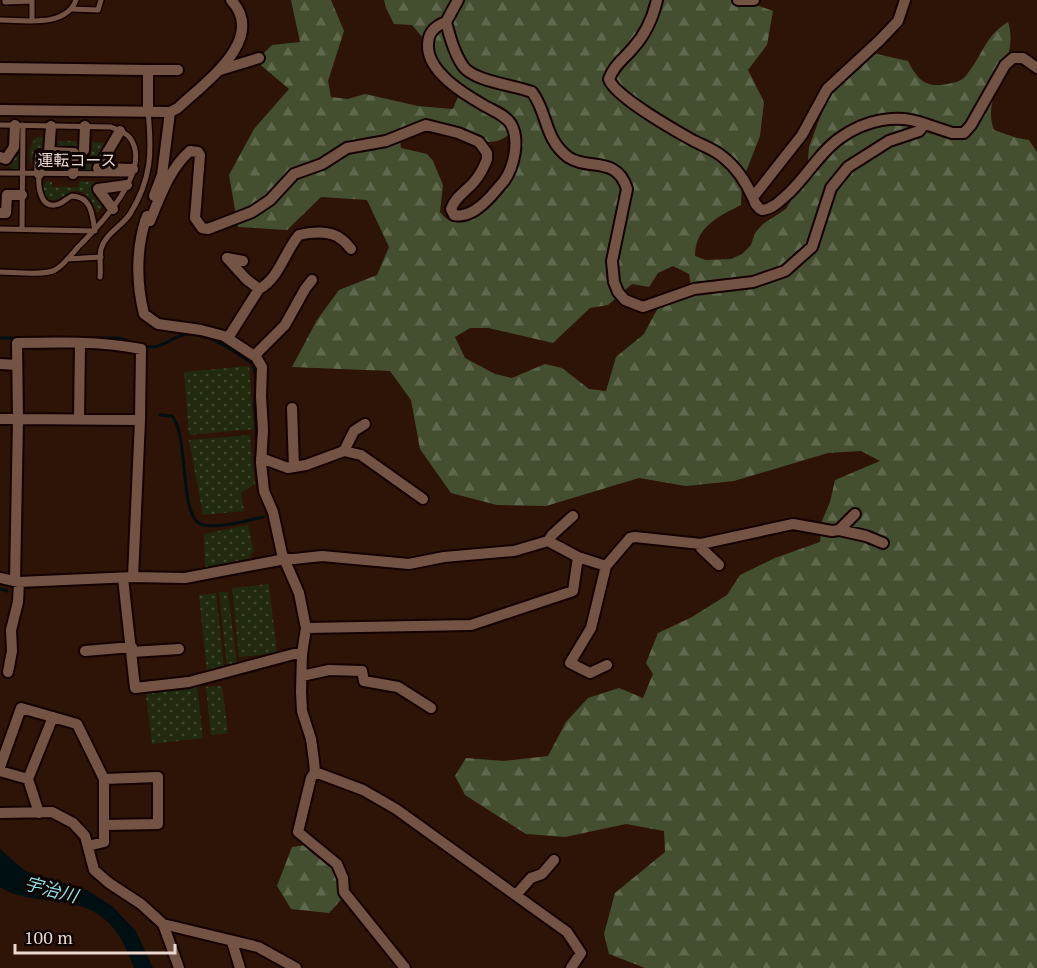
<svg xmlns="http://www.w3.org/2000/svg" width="1037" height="968" font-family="'PT Serif','Noto Sans JP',serif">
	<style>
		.grass { fill: url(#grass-dots) }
		.forest { fill: url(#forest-firs); fill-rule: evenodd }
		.water { fill: #000f11 }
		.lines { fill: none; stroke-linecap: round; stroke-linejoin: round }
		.stream { stroke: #000f11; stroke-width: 3 }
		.service-casing { stroke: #150100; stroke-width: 8 }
		.minor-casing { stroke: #150100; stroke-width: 14 }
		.service { stroke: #735444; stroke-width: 5 }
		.minor { stroke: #735444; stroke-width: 10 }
		.labels { text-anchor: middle; stroke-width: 6; stroke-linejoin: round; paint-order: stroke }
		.street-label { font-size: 16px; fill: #ebd8cf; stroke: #0e0401 }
		.water-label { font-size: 18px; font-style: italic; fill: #8ddfe6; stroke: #0e0401 }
	</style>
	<defs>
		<pattern id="grass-dots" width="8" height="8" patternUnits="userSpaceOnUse" patternTransform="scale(1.5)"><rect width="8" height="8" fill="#212a0e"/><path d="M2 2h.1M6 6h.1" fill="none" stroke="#414830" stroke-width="1.8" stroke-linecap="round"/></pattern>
		<pattern id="forest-firs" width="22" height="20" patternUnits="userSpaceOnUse" patternTransform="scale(1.5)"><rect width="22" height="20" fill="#444f30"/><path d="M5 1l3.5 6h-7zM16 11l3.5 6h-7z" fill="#5f684d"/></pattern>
	</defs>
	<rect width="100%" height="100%" fill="#2e1406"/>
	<path class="grass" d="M38 137H46V156L70 157 69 167 46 166 44 164 32 167C29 157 28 142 38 137Z
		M18 140 20 141V170L12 171 11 166H0V160Z
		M58 141H83V157L90 159 93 142 108 143 92 170 93 173 81 172V155L58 153Z
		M46 181 52 182V187H78L80 181 117 183 93 186 105 203 98 212H96C93 199 83 186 68 193 61 197 58 201 50 200L44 193 43 187Z
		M249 366 254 429 189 435 184 372Z
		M250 435 255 484 241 493 244 511 203 515 189 440Z
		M248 525 254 552 251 553V558L205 568 204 534Z
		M269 584 277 653 239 657 232 588Z
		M219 592H228L237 665 227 667Z
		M216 593 224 668 207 672 199 595Z
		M197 686 203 738 152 744 146 694Z
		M222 686 228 733 211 735 206 687Z"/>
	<path class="forest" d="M291 0H331L344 31 328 81 331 97 348 99 365 94 418 106 453 109 460 92 423 57V38L412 25 394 24 386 8 384 0H743L773 11 767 45 748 70 764 102 760 136 742 182 741 205C719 216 695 227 695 256L706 260 731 259 742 254 751 245 755 233 763 224 786 209 807 173 809 147 832 85 872 53 908 61C918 81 926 88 948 84 957 82 963 81 968 73 983 54 986 35 1008 22 1021 60 980 93 994 130L1017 138 1029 140 1037 152V968H645L609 954 604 934 615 893 665 852 664 831 626 824 565 837 526 834 465 795 455 776 466 758 504 761 548 756 566 722 588 698 619 688 643 698 653 674 646 663 658 633 692 617 727 595 740 575 775 558 820 542 822 521 830 502 835 480 880 461 861 451 828 453 734 481 686 486 639 478 546 506 497 505 451 493 420 449 411 400 390 371 292 367 317 320 339 290 377 275 389 247 367 200 321 197 287 230 238 227 229 175 254 129 289 89 256 61 272 45 300 42ZM438 126C458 133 490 152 508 135L516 138C516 146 518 158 516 166 510 192 464 245 440 212L443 185 433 161 427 154 401 148 400 139ZM673 266 689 274 692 291 659 306 644 334 616 357 606 391 589 389 562 368 545 364 512 378 495 374 465 358 455 337 470 328H488L553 343 590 308 608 305 632 284 649 287 658 273Z
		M305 845 317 855 338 868 346 894 329 913 291 909 277 886 292 847Z"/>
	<path class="water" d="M0 849 25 871 87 890 112 906 136 931 153 968H134C119 925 101 906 54 901 34 898 17 898 0 887Z"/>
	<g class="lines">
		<path class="stream" d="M0 338H20
			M95 338H119L133 343
			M142 346C162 350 166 340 183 335 202 328 237 353 253 364L256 376 255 405 257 439
			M160 415 172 416C190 437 178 520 203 525 222 528 245 521 263 517
			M256 460 257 445
			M0 589 7 591"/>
		<g class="service-casing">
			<path id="service" d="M5 0V2L32 1
				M32 0V20
				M72 9 98 10 101 0
				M0 20C24 20 66 28 76 0
				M0 125 111 127C118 130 126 132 130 138 153 170 99 226 78 247 71 255 64 265 55 270 44 276 13 272 0 272
				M0 173 132 174
				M22 228 23 125
				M0 229 95 231C92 215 92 197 72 196 67 198 64 202 59 204 40 211 38 186 39 174
				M67 259 101 257
				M100 277C101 268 99 258 101 249 105 234 122 226 130 214 152 178 152 152 148 111"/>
		</g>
		<g class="minor-casing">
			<path id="minor" d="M657 0C653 17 645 35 633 48 624 59 614 65 609 79 614 96 676 131 694 141 704 146 715 150 723 157 737 168 746 182 753 198
				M738 0H754
				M446 22 458 0
				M0 68 148 70V111
				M148 70H178
				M220 70 259 58
				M0 110 170 112 178 108C204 83 268 39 231 0
				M925 124 952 133H964L971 125 1005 65 1013 58H1023L1037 68
				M51 126 49 152 74 153 73 174
				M120 131 98 168 133 169
				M84 150 85 126
				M0 157 6 159 14 147 15 125
				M39 174 40 155
				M154 196 162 175 170 112
				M113 209 98 189 127 185
				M0 213H6L7 195H22
				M147 216C136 246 136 283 144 314L158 324 201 330 224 336 256 357 262 367 261 396 263 430 261 463 264 491 273 512 282 554 299 593 306 628 302 654 301 692 302 711 311 739 314 761 315 772 311 778 298 832 337 864 343 878 344 892 405 968
				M145 221H150C160 197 170 168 190 151L198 152 200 155 195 218 202 228 208 229 252 212 270 200 294 174 322 164 347 148 386 141 426 125 458 133 479 142 487 153V159C484 167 480 175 474 182 466 191 455 197 451 209L454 215C469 218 482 206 492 195 496 190 500 186 504 181 514 167 520 140 511 124 505 115 494 111 485 106 464 94 427 72 428 45 428 32 435 26 446 22 450 37 454 53 463 66 473 81 513 85 532 92 548 113 544 139 568 157 588 171 617 155 627 189L612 261 614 282 618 292 625 300 643 307 694 289 753 282 785 271 812 247 831 188 848 167 889 141 919 131 925 124C897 113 865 120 840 138 820 152 807 176 789 193 781 200 773 209 762 210 758 208 752 201 754 196L802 135 827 89 879 41 898 21 905 0
				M243 261 227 258 246 279 259 289
				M228 338 259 289C279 279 285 251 299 235 310 232 331 230 341 239 345 241 348 246 351 249
				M256 357 258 352 285 325 305 289 312 280
				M0 364 17 365
				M292 408 294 467
				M0 419H18L17 343C58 342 100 341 141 349L140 420
				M79 419 80 343
				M344 451 354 431 365 424
				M261 458 288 468 306 465 344 451 361 455 423 499
				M839 530 855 514
				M548 541 552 535 573 516
				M701 544V548L719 565
				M606 566 591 628 570 663 590 673 607 665
				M0 578 19 582 133 577 185 578 285 559H294L322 556 409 564 444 557 514 551 548 541 578 557 606 566 630 538 635 537 701 544 793 524 832 531 839 530 866 536 883 543
				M123 578 135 688 189 682 294 654H302
				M15 581 18 419 140 420 133 577
				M306 628 471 625 573 591 578 557
				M85 651 132 647
				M132 652 179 649
				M8 672 12 651 11 630 18 602 19 582
				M302 676 329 670 362 671 364 681 398 687 431 708
				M0 767 21 708 77 724 104 779 158 777V824L104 825V842L88 846
				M0 771 28 779 39 813
				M315 772 363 790 396 809 567 932 581 953 571 968
				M28 779 53 717
				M104 779V825
				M0 813 52 812 73 823 85 836 94 870 109 883 141 904 163 924 258 947 296 968
				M516 895 531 878 542 874 554 860
				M163 924 179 968
				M232 942 240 968"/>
		</g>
		<use href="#service" class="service"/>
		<use href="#minor" class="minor"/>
	</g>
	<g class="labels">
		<g class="street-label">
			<text x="77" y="166">運転コース</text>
		</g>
		<g class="water-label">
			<text transform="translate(51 890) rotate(15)" y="6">宇治川</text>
		</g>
	</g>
	<path d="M15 944v9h160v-9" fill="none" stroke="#ebd8cf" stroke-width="3"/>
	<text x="24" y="944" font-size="18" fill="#ebd8cf" stroke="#0e0401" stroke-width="4.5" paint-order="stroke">100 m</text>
</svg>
